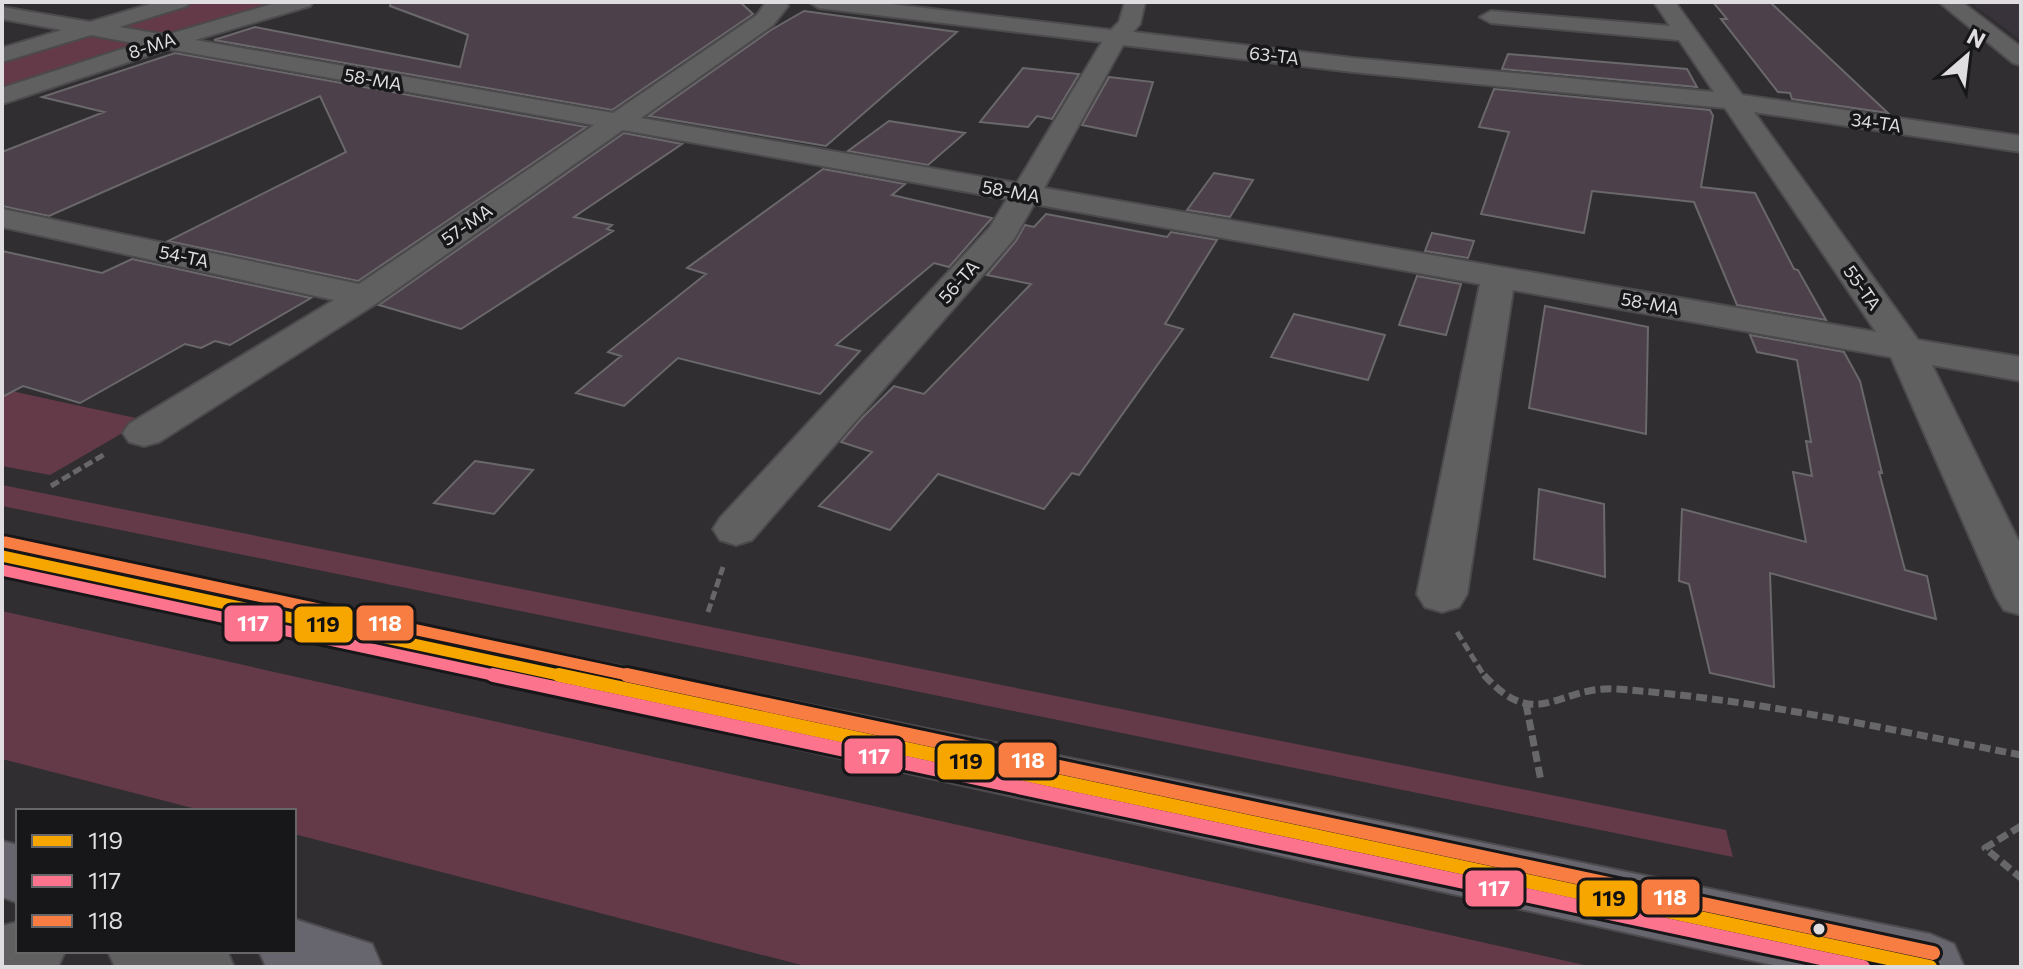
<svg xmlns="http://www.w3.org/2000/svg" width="2023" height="969" font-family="Commissioner,sans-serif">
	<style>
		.built { fill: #38323b }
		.green { fill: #643a48 }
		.building { fill: #4c404a; stroke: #6a686a; stroke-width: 2 }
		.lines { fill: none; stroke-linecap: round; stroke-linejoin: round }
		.minor-casing { stroke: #4c4a4d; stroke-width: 4 }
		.major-casing { stroke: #4c4a4d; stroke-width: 4 }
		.path-far1 { stroke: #676668; stroke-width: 5; stroke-dasharray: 9 4; stroke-linecap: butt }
		.path { stroke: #676668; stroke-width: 7; stroke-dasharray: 11 5; stroke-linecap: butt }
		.minor { fill: #616061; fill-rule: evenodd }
		.major { fill: #67656d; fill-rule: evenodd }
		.bus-1-far1-casing { stroke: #171618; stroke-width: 17 }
		.bus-1-casing { stroke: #171618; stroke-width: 20 }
		.bus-2-far1-casing { stroke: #171618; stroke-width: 17 }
		.bus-2-casing { stroke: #171618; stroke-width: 20 }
		.bus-3-far1-casing { stroke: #171618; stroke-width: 17 }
		.bus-3-casing { stroke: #171618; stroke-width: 20 }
		.bus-1-far1 { stroke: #f7a600; stroke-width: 11 }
		.bus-1 { stroke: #f7a600; stroke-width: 14 }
		.bus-2-far1 { stroke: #fc738d; stroke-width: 11 }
		.bus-2 { stroke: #fc738d; stroke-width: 14 }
		.bus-3-far1 { stroke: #f77d43; stroke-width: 11 }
		.bus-3 { stroke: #f77d43; stroke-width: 14 }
		.bus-dot { fill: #dfdde0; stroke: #171618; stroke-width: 3 }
		.labels { text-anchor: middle; stroke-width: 7; stroke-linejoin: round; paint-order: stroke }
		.far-street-label { font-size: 18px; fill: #dfdde0; stroke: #171618 }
		.line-badge { stroke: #171618; stroke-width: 3 }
		.badge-label { font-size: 22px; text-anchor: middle; font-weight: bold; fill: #fff }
		.pale-badge-label { font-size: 22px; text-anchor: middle; font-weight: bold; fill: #111 }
	</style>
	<rect width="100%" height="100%" fill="#302e31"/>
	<path class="built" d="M1970 2H2021V40Z"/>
	<path class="green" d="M180 2H303L2 96V55Z
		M2 389 145 420 50 475 2 466Z
		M2 485 1726 830 1733 857 2 506Z
		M2 611 1593 967H809L294 834V811H204L2 759Z"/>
	<path class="building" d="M391 2H740L753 14 612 110 214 40 255 27 460 67 468 35 390 6Z
		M1713 2H1770L1888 113 1792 99 1790 93 1778 92 1721 19H1727Z
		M804 11 957 32 826 146 649 116 771 30Z
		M175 53 586 127 358 281 168 241 346 152 320 96 49 216 2 206V152L104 112 42 97Z
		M1508 54 1687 69 1697 87 1502 69Z
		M1023 68 1079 74 1052 119 1037 116 1028 127 980 122Z
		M1109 77 1153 82 1136 136 1082 125Z
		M1494 89 1710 110 1713 116 1701 187 1755 193 1794 269 1798 270 1826 320 1737 305 1694 202 1592 191 1584 233 1481 214 1509 132 1479 127Z
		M889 121 965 133 928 165 848 151Z
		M624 133 682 144 574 217 612 225 607 229 613 231 461 329 379 305Z
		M823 169 905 184 892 195 992 218 949 267 934 263 836 345 860 351 820 394 678 358 624 406 576 393 621 356 608 352 706 274 687 268Z
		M1214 173 1253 180 1230 217 1187 210Z
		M1046 214 1167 237 1171 232 1217 240 1165 324 1183 329 1079 475 1072 473 1044 509 938 474 890 530 819 506 872 452 841 442 861 419 894 386 924 394 1031 284 987 275 1016 241 1025 225 1034 227Z
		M1432 233 1474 241 1468 258 1425 251Z
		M2 251 102 273 132 259 311 298 230 345 215 341 201 348 185 344 80 403 23 386 2 397Z
		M1417 276 1461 284 1446 335 1399 325Z
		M1545 306 1648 327 1646 434 1529 408Z
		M1294 314 1385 335 1368 380 1271 357Z
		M1750 335 1844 352 1860 381 1882 473 1879 472 1905 570 1927 576 1936 619 1770 573 1774 687 1710 673 1689 584 1679 581 1682 509 1806 542 1793 472 1812 476 1806 441 1811 442 1797 360 1757 352Z
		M475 461 533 470 494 514 434 503Z
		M1539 489 1604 504 1605 577 1534 559Z"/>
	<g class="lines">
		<g class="minor-casing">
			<path id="minor" d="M157 2H190L187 6 119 27 166 35 279 2H313L310 6 195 40 613 113 757 15 766 2H786L788 6 773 25 641 118 1017 183 1102 42 819 8 809 2H873L1111 30 1119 22 1125 2H1145L1140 24 1133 32 1353 58 1714 92 1679 40 1491 23 1480 17 1491 11 1670 26 1654 2H1675L1742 95 2021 136V152L1754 112 1918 340 2021 357V381L1932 365 2021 546V615L2004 610 1996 597 1891 357 1513 290 1467 594 1459 607 1442 612 1425 607 1417 594 1480 284 1034 204 1014 239 752 540 736 545 720 540 713 529 720 518 990 227 1007 199 623 130 377 303 159 442 144 446 129 442 123 433 129 424 334 300 2 227V209L359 284 594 125 168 49 2 104V88L138 44 91 35 2 62V48L62 30 2 19V7L90 22ZM1123 45 1353 72 1725 108 1876 332 1044 188Z
				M1939 2H1962L2021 47V65L2013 63Z
				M18 922V951H65L58 967H2V926Z
				M108 951H227L234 967H115Z"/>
		</g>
		<g class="major-casing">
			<path id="major" d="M2 540 1930 934 1954 944 1964 967H1782L2 572Z
				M2 841 18 845V903L2 897Z
				M294 919 372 944 382 967H266L259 951H294Z"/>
		</g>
		<path class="path-far1" d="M51 486 105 454
			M708 612 723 567
			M1457 632 1485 677"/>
		<path class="path" d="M1484 675C1537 734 1558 685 1617 689 1754 699 1887 729 2021 755
			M1526 704 1541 781
			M2021 826 1985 848 2021 878"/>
		<use href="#minor" class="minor"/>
		<use href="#major" class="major"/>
		<g class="bus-1-far1-casing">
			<path id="bus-1-far1" d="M2 556 568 677"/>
		</g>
		<g class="bus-1-casing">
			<path id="bus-1" d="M559 675 1930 967"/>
		</g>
		<g class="bus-2-far1-casing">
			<path id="bus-2-far1" d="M2 570 502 677"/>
		</g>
		<g class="bus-2-casing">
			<path id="bus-2" d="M493 675 1863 967"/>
		</g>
		<g class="bus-3-far1-casing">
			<path id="bus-3-far1" d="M5 542 637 677"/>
		</g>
		<g class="bus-3-casing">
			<path id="bus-3" d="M627 675 1933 953"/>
		</g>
		<use href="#bus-1-far1" class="bus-1-far1"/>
		<use href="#bus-1" class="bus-1"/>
		<use href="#bus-2-far1" class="bus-2-far1"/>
		<use href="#bus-2" class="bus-2"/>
		<use href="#bus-3-far1" class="bus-3-far1"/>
		<use href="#bus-3" class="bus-3"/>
	</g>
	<circle class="bus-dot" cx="1819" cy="929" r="7"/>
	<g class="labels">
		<g class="far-street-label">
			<text transform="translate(152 46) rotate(-18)" y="6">8-МА</text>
			<text transform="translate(1274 56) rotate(7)" y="6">63-ТА</text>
			<text transform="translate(373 80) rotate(10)" y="6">58-МА</text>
			<text transform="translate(1876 123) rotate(8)" y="6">34-ТА</text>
			<text transform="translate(1011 192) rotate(10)" y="6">58-МА</text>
			<text transform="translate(467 225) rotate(-35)" y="6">57-МА</text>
			<text transform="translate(184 257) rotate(12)" y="6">54-ТА</text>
			<text transform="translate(959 282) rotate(-48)" y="6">56-ТА</text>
			<text transform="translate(1862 288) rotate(55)" y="6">55-ТА</text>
			<text transform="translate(1650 304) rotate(10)" y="6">58-МА</text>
		</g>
	</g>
	<g class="line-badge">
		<rect x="355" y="604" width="60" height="38" rx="8" fill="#f77d43"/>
		<rect x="223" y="604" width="61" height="39" rx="8" fill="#fc738d"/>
		<rect x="293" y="605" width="61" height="39" rx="8" fill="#f7a600"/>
		<rect x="843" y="737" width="61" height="38" rx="8" fill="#fc738d"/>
		<rect x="997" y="741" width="61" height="38" rx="8" fill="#f77d43"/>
		<rect x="936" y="742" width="60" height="39" rx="8" fill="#f7a600"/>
		<rect x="1464" y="869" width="61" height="39" rx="8" fill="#fc738d"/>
		<rect x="1640" y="878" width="61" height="38" rx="8" fill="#f77d43"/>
		<rect x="1578" y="879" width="61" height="39" rx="8" fill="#f7a600"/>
	</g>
	<g class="badge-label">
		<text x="385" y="631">118</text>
		<text x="253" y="631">117</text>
		<text x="874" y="764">117</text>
		<text x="1028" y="768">118</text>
		<text x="1494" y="896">117</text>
		<text x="1670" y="905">118</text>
	</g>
	<g class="pale-badge-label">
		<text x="323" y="632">119</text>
		<text x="966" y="769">119</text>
		<text x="1609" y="906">119</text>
	</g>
	<rect width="2023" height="969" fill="none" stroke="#dfdde0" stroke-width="8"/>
	<rect x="16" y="809" width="280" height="144" fill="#171618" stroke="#676668" stroke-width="2"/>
	<rect x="32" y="835" width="40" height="12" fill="#f7a600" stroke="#676668" stroke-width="2"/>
	<text x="88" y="849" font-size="24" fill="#dfdde0">119</text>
	<rect x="32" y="875" width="40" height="12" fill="#fc738d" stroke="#676668" stroke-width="2"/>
	<text x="88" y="889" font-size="24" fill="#dfdde0">117</text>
	<rect x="32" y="915" width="40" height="12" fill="#f77d43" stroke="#676668" stroke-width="2"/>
	<text x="88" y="929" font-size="24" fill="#dfdde0">118</text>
	<g transform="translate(1967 56) rotate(28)" stroke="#171618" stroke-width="6" paint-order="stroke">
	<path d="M0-6L14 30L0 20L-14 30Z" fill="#dfdde0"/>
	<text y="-12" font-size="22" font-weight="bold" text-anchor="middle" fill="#dfdde0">N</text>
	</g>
</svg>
